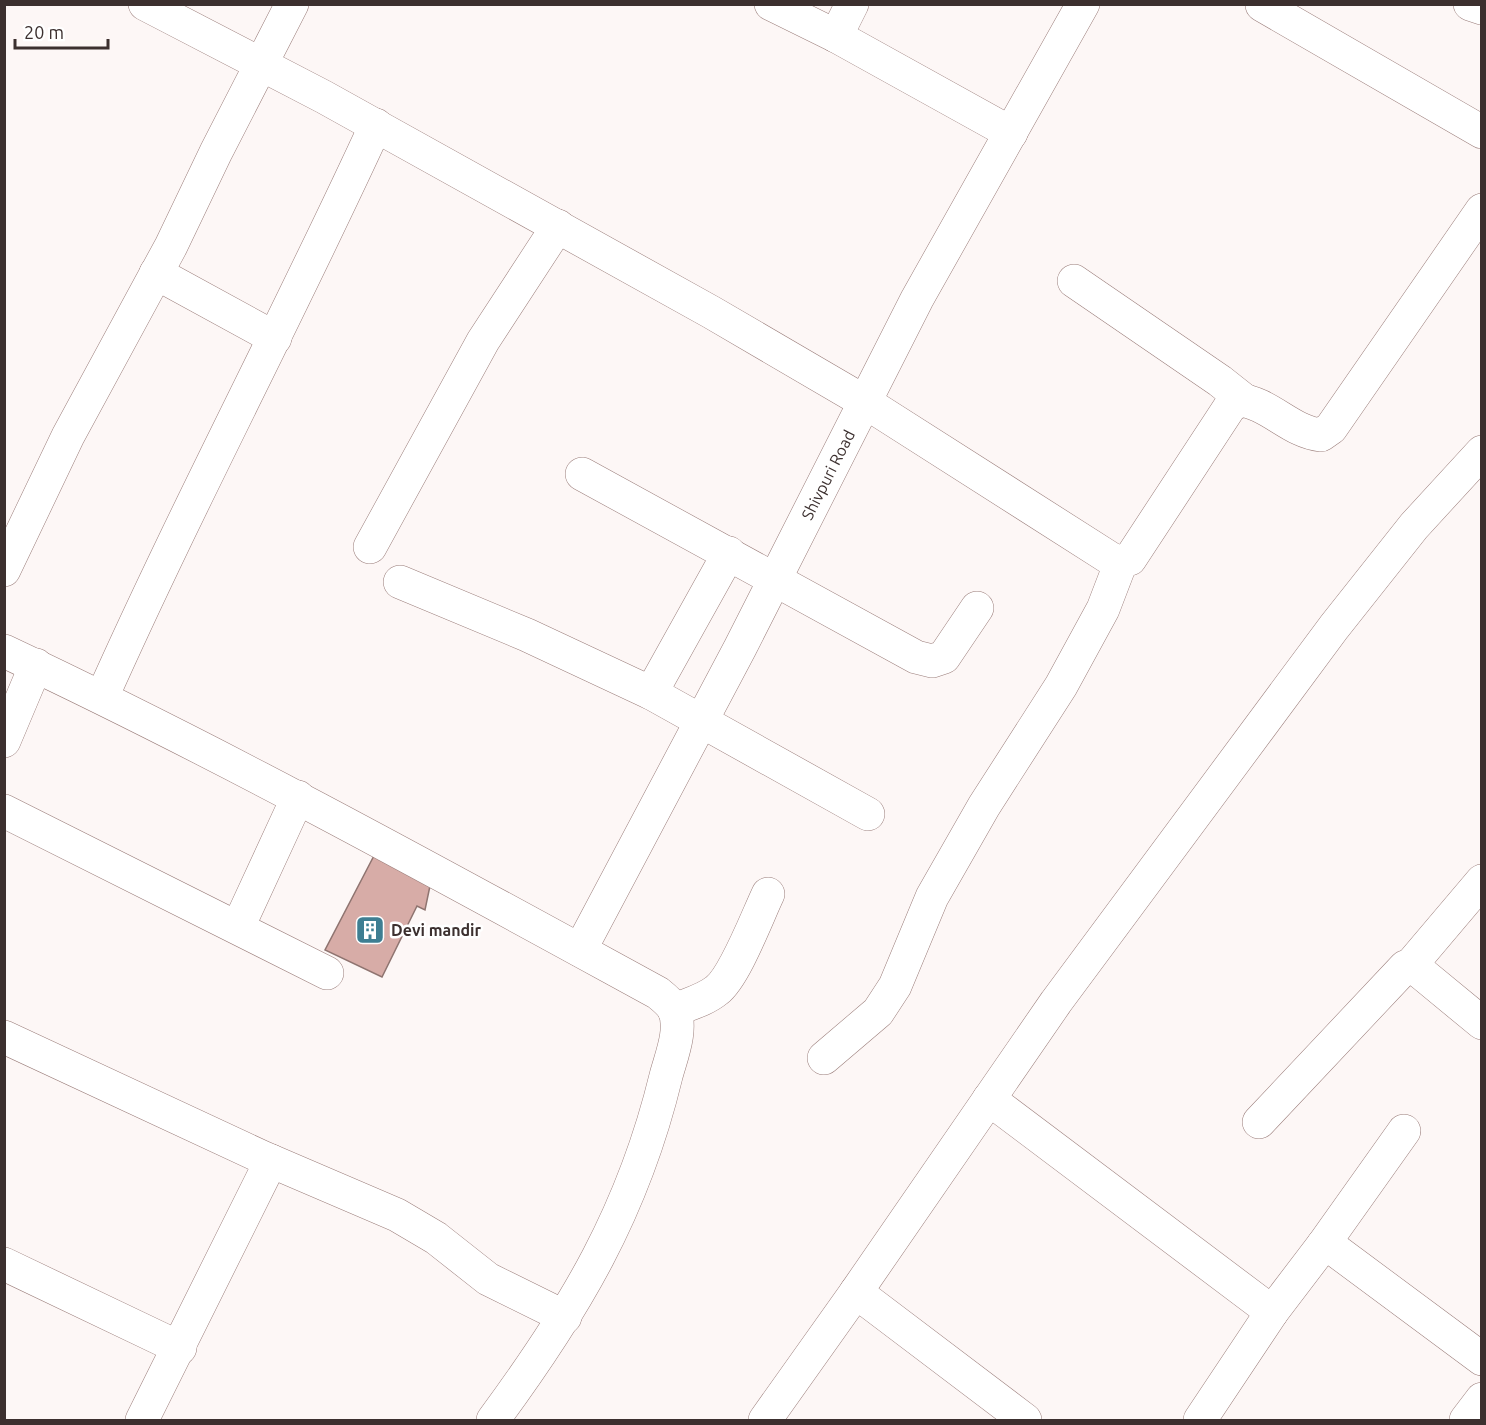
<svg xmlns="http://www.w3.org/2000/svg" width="1486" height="1425" font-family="Ubuntu,sans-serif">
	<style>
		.building { fill: #d7aca7; stroke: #8f7470; stroke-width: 1.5 }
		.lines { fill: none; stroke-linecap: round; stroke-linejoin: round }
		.minor-casing { stroke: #9b7e7b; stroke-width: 34 }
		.minor { stroke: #fff; stroke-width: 33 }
		.labels { text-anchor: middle; stroke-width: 5; stroke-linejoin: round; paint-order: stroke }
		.street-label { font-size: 16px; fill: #3c302f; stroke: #fff }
		.poi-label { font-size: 16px; font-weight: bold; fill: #3c302f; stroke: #fff; text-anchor: start }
	</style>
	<rect width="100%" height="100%" fill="#fdf7f6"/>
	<path class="building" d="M378 848 431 881 425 910 417 906 382 977 325 950Z"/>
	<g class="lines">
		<g class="minor-casing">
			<g id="minor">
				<path d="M145 4 324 97 711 312 865 402 1116 562 1130 559 1229 408 1238 400C1269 402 1290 432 1321 435L1331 428 1482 210"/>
				<path d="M771 4 836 36 1011 133"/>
				<path d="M1470 4 1482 8"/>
				<path d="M1262 5 1482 132"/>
				<path d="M836 36 852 4"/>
				<path d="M156 273 275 338"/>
				<path d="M1074 281 1220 381 1244 400"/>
				<path d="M582 474 916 657 932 661 944 657 977 608"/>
				<path d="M370 547 483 341 558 226"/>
				<path d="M4 570 68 436 171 246 216 152 292 4"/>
				<path d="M400 582 527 635 651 693 868 814"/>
				<path d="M4 651C227 756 442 875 658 993 663 997 671 1004 674 1009 683 1029 671 1057 666 1076 633 1212 575 1309 493 1420"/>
				<path d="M651 693 729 553"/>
				<path d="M102 697C188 504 288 317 376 125"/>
				<path d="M4 741 36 665"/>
				<path d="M4 811 327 973"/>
				<path d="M238 927 298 797"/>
				<path id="s1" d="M580 950 740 648 917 299 1083 4"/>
				<path d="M1410 966 1482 881"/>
				<path d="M674 1010C689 1004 705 1000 717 990 735 976 757 917 768 894"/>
				<path d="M4 1037 264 1158 397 1215 436 1238 488 1279 565 1317"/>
				<path d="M824 1058 878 1012 895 986 932 897 984 806 1061 686 1103 609 1121 562"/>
				<path d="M989 1099 1272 1312"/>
				<path d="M1259 1122 1405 967H1414L1482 1023"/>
				<path d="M1323 1245 1404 1131"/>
				<path d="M4 1264 180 1348"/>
				<path d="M856 1292 1056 1002 1334 627 1414 526 1482 452"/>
				<path d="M142 1420 271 1161"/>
				<path d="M765 1420 856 1292 1025 1420"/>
				<path d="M1200 1420 1272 1312 1323 1245 1331 1247 1482 1359"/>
				<path d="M1466 1420 1482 1399"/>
			</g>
		</g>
		<use href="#minor" class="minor"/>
	</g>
	<defs>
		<g id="building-square" transform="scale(1.5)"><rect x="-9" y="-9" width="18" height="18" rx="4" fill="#3e7e92" stroke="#fff"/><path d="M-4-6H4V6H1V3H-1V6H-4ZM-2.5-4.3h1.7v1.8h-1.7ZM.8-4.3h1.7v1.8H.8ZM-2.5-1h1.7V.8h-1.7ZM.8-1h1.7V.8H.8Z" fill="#fff"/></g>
	</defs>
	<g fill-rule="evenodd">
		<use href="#building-square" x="370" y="930"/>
	</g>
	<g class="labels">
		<g class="street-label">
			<text dy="6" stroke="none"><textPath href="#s1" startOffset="536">Shivpuri Road</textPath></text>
		</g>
		<g class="poi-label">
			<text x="391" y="936">Devi mandir</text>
		</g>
	</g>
	<rect width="1486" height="1425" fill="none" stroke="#3c302f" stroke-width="12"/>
	<path d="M15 39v9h93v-9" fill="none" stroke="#3c302f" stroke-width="3"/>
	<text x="24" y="39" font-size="18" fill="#3c302f" stroke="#ffffff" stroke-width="4.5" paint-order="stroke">20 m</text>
</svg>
